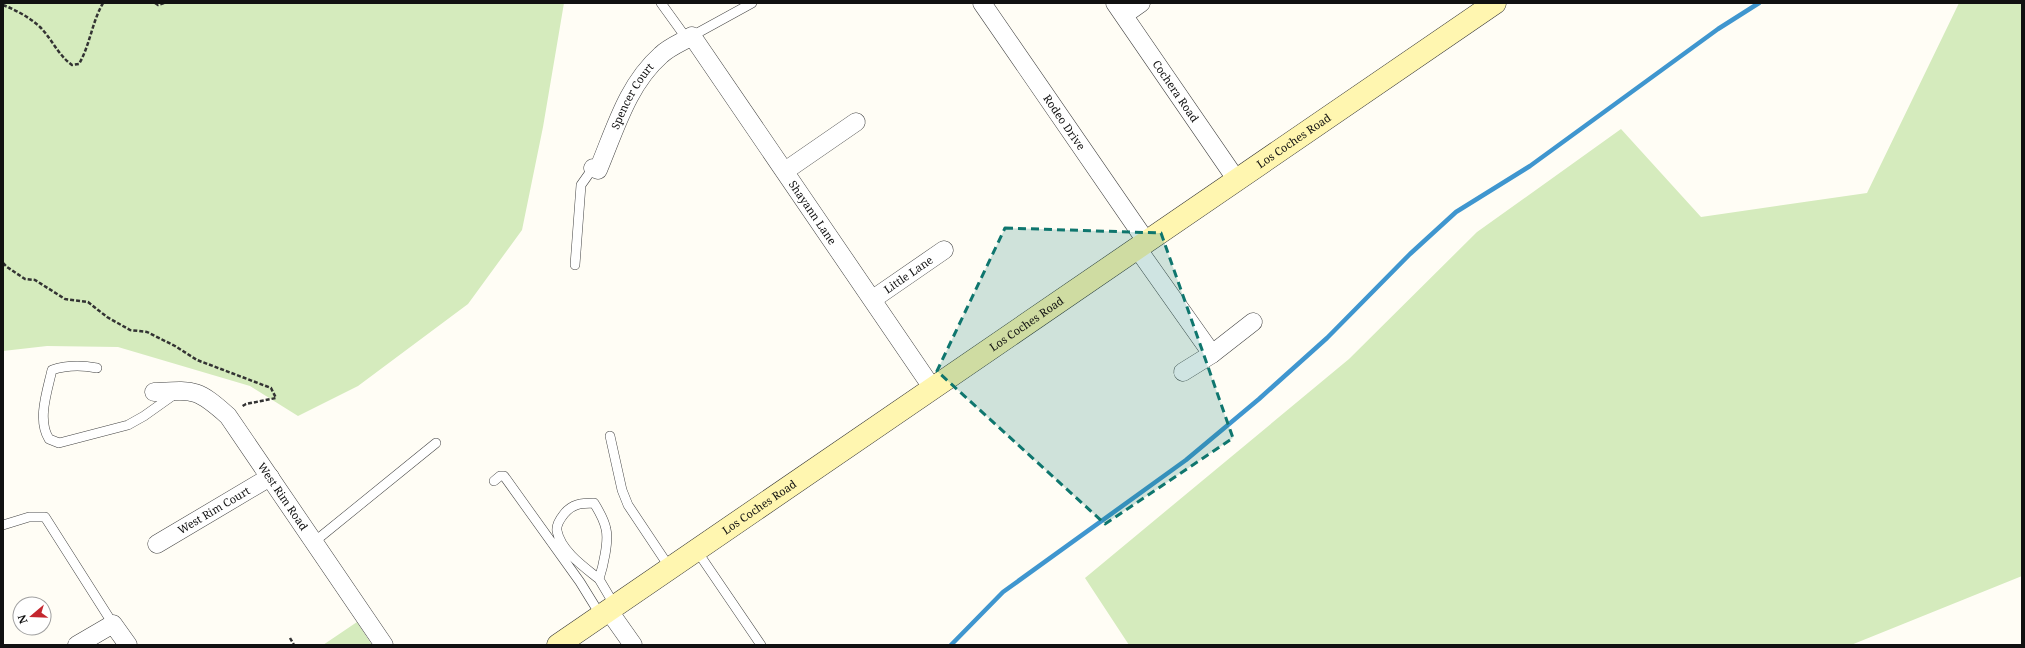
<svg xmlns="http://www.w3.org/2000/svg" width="2025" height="648" font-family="'Noto Serif',serif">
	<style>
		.green { fill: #d5ebbd }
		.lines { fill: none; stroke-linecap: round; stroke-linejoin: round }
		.stream { stroke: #3f96cf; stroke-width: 4.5 }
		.lane-casing { stroke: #444; stroke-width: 10 }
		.street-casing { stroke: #444; stroke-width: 19 }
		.secondary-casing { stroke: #333; stroke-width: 23 }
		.path { stroke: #333; stroke-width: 2.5; stroke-dasharray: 4 2; stroke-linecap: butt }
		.lane { stroke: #fff; stroke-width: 9 }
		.street { stroke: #fff; stroke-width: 18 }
		.secondary { stroke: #fff6b0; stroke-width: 22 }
		.marked { fill: #0f766e; fill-opacity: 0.2; stroke: #0f766e; stroke-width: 3; stroke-dasharray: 8 5; stroke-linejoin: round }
		.labels { text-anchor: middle; stroke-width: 4; stroke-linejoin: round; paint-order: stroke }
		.street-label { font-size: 11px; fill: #111; stroke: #fff }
	</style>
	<rect width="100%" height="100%" fill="#fffdf5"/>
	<path class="green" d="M3 3H564L543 127 522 230 468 304 358 386 298 416 250 386 118 347 47 346 3 351Z
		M1959 3H2022V576L1851 645H1129L1085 578 1349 359 1477 232 1621 129 1701 217 1867 193Z
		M357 622 372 645H323Z"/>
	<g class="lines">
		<path class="stream" d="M951 645 1003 592 1186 460 1259 399 1327 338 1410 254 1456 212 1530 166 1718 29 1759 3"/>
		<g class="lane-casing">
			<path id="lane" d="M661 3 687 39
				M692 36 752 3
				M575 265 581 185 593 168
				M97 368C81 365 67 365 52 370 47 392 37 420 49 439L59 443 128 425 144 416 175 394
				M610 436 622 490 628 505 670 568
				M494 481 500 476H504L580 582 601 616
				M3 525 29 517H45L113 624
				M314 542 436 443
				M697 551 761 645
				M599 579C584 567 561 551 557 531 556 525 560 519 564 514 572 504 581 503 594 503 599 511 604 519 606 529 609 541 603 567 599 579L615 606"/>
		</g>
		<g class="street-casing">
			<g id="street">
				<path id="s1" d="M982 3 1146 241"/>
				<path id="s2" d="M1115 3 1236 179"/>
				<path d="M1124 15 1141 3"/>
				<path id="s3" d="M593 168 598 170C615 130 627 85 661 55 669 47 682 42 692 36L933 389"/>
				<path d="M785 171 856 122"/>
				<path d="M1137 248 1212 354"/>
				<path id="s4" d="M873 299 944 250"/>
				<path d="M1183 372 1212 354 1253 322"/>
				<path id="s5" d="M154 392C194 390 197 388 228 416L384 645"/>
				<path id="s6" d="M157 544 270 477"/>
				<path d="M609 611 633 645"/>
				<path d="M77 645 113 624 128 645"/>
			</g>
		</g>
		<g class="secondary-casing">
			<g id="secondary">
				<path id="s7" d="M558 645 1495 3"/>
			</g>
		</g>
		<path class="path" d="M155 3 158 5 164 3
			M3 5C16 10 29 17 40 27 52 39 58 55 72 65L79 64C90 45 92 22 103 3
			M3 263 7 267 25 279 35 280 65 299 88 302 107 317 130 330 147 332 175 346 197 360 271 388 276 398 246 404 241 407
			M290 638 294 645"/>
		<use href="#lane" class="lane"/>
		<use href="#street" class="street"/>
		<use href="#secondary" class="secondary"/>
	</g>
	<path class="marked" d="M1005 228 1161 233 1233 438 1105 524 937 371Z"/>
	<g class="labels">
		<g class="street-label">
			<text dy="4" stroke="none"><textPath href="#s2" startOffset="107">Cochera Road</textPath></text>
			<text dy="4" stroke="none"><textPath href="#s3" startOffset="87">Spencer Court</textPath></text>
			<text dy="4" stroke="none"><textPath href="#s1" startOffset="145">Rodeo Drive</textPath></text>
			<text dy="4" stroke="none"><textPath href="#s7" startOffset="892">Los Coches Road</textPath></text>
			<text dy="4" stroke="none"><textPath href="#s3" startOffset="388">Shayann Lane</textPath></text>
			<text dy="4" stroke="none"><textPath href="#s4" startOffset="43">Little Lane</textPath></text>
			<text dy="4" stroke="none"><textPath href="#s7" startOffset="568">Los Coches Road</textPath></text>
			<text dy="4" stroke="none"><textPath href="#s5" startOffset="179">West Rim Road</textPath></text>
			<text dy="4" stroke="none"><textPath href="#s7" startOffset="244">Los Coches Road</textPath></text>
			<text dy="4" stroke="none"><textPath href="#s6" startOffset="66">West Rim Court</textPath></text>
		</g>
	</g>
	<rect width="2025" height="648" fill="none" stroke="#111111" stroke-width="8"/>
	<g transform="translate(32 616) rotate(251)"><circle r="19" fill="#ffffff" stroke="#a0a0a0"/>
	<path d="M0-3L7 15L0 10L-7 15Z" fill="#c4262e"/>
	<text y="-6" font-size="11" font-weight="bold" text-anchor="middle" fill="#111111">N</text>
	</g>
</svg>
